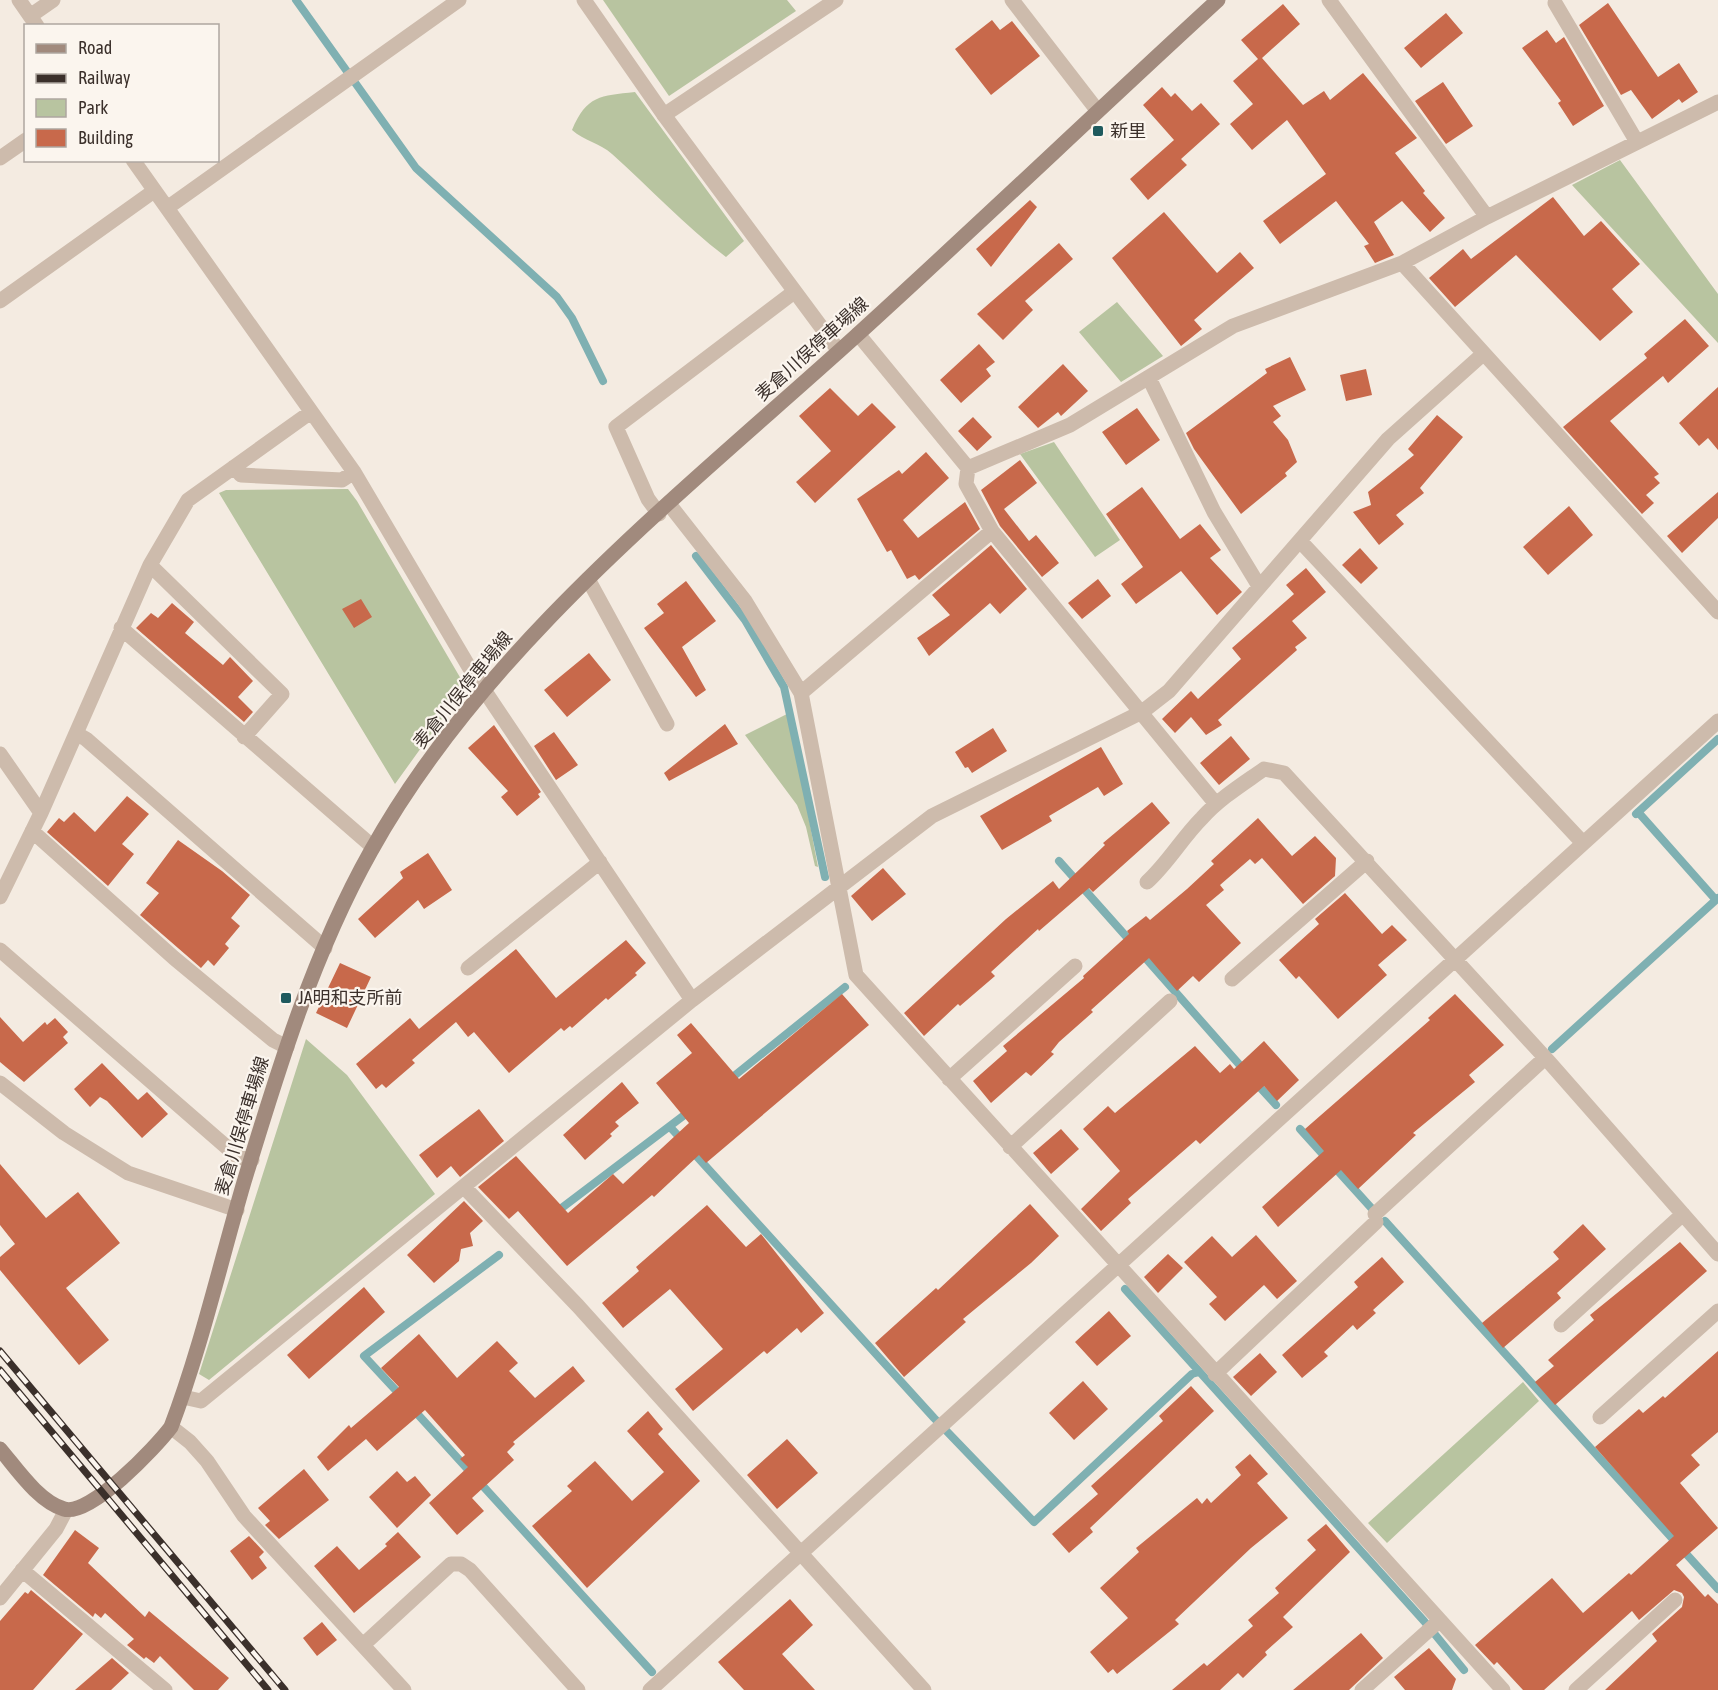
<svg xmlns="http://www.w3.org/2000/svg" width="1718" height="1690" font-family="'Asap Condensed','Noto Sans JP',sans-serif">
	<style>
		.green { fill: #b8c4a0 }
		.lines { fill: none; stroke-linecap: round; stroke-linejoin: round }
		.stream { stroke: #7fb0b2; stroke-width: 8 }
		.building { fill: #c8694b }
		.minor { stroke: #cdbbac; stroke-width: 15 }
		.tertiary { stroke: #cdbbac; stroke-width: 15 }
		.secondary { stroke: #a18a7d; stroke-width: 15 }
		.rail-casing { stroke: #3b302b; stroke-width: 7 }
		.rail { stroke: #fbf5ee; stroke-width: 4.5; stroke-dasharray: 14; stroke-linecap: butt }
		.poi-dot { fill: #1f5a5e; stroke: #fbf5ee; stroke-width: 2 }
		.labels { text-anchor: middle; stroke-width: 4.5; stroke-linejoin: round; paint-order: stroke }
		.poi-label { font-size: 18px; fill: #3b302b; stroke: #fbf5ee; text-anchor: start }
		.street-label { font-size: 18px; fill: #3b302b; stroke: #fbf5ee }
	</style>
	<rect width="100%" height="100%" fill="#f4ebe1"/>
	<path class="green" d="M603 0H787L796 11 669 96Z
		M635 92 744 241 726 257C685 226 650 188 612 154 600 143 584 141 572 130 587 95 600 96 635 92Z
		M1620 160 1718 294V343L1572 185Z
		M1117 302 1163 356 1121 382 1079 332Z
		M1054 442 1120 540 1095 557 1020 454Z
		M348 489 357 501 461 679 457 698 395 784 219 493 226 490Z
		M789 713 818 867 815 866 806 827 797 805 745 735Z
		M306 1039 347 1075 435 1194 209 1380 199 1374Z
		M1523 1382 1539 1401 1387 1543 1368 1523Z"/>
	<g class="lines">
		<path class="stream" d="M296 0 416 168 557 297 572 318 603 381
			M696 556 745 620 784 687 825 877
			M1638 812 1716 900
			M1636 814 1718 739
			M1059 861 1132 943
			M1142 954 1245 1071
			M1552 1049 1718 898
			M729 1080 845 987
			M1255 1082 1276 1105
			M670 1127 683 1141
			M1300 1129 1374 1211
			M691 1150 934 1418 1034 1522 1192 1374 1199 1372
			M555 1213 691 1110
			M1385 1221 1718 1589
			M1125 1289 1424 1621 1464 1670
			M402 1397 364 1356 499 1255
			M412 1408 652 1672"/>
	</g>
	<path class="building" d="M1608 3 1658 77 1679 63 1698 92 1682 103 1679 99 1652 119 1631 90 1621 95 1579 25Z
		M1283 4 1300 24 1262 58 1303 105 1324 91 1330 100 1363 73 1417 138 1395 153 1425 191 1423 193 1445 218 1430 232 1402 201 1374 222 1394 255 1375 263 1364 246 1369 244 1336 201 1280 244 1263 221 1326 174 1287 120 1252 150 1230 124 1253 104 1233 81 1258 59 1241 40Z
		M1446 13 1463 33 1421 68 1404 48Z
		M992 20 1000 30 1012 21 1040 56 991 95 955 49Z
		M1547 30 1556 43 1564 37 1604 106 1573 126 1558 103 1561 101 1522 48Z
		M1443 82 1473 126 1446 144 1415 101Z
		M1162 87 1171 97 1175 93 1192 111 1201 103 1220 124 1181 159 1187 165 1148 200 1130 179 1174 140 1143 105Z
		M1553 197 1584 236 1601 221 1640 264 1612 289 1633 312 1600 341 1516 255 1455 307 1429 278 1463 249 1471 259Z
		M1030 200 1037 207 991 267 976 249Z
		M1164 212 1217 273 1240 252 1254 268 1194 320 1202 329 1181 346 1112 258Z
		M1059 243 1073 259 1025 301 1033 310 1003 340 977 314Z
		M1685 319 1709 346 1668 383 1663 376 1610 421 1659 474 1654 477 1660 483 1646 495 1654 503 1642 514 1563 427 1647 358 1644 354Z
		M979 344 995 362 986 369 991 376 961 403 940 380Z
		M1290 357 1306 390 1273 406 1281 416 1273 422 1288 440 1297 462 1285 473 1287 476 1241 514 1194 449 1186 433 1267 373 1265 369Z
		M1063 364 1088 391 1061 416 1058 412 1038 428 1018 407Z
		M1366 369 1372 395 1346 401 1340 375Z
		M1718 387V450L1708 438 1699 446 1679 423Z
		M830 388 858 416 872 403 896 427 815 503 796 482 831 451 799 416Z
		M1137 408 1160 440 1126 465 1102 432Z
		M1437 415 1463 437 1420 488 1424 493 1396 515 1404 524 1379 545 1353 512 1371 505 1368 492 1414 455 1408 449Z
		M973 417 992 437 977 451 958 431Z
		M926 452 949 478 903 520 918 538 965 502 980 529 919 580 915 575 907 579 891 550 887 552 857 499 899 470 902 474Z
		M1020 460 1037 483 1004 509 1029 541 1036 535 1059 563 1042 577 1000 526 981 490Z
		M1142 487 1180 539 1200 524 1221 550 1210 558 1242 592 1217 615 1181 571 1136 604 1121 584 1143 567 1106 514Z
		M1718 492V518L1682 553 1667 536Z
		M1569 506 1593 535 1548 575 1523 547Z
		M991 545 1027 589 1000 614 990 603 929 656 917 638 950 615 932 595Z
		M1360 548 1378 568 1361 584 1342 565Z
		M1306 568 1326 592 1292 621 1307 638 1295 647 1297 650 1218 720 1222 725 1206 735 1191 717 1175 733 1162 719 1191 691 1198 699 1241 659 1232 648 1294 594 1286 585Z
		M1098 579 1111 596 1082 619 1068 603Z
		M686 581 716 621 682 647 706 690 696 697 644 628 664 613 657 604Z
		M361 599 372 617 354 628 342 609Z
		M172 603 194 622 185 633 223 665 230 657 253 681 238 697 253 712 244 722 136 628 151 613 158 618Z
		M589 653 611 680 567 717 544 690Z
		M725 724 738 744 669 781 664 773Z
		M494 725 541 792 538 794 540 797 517 816 501 797 508 791 468 748Z
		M993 728 1007 751 972 773 968 767 965 768 955 752Z
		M554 732 578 765 556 780 534 746Z
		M1231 736 1250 759 1219 785 1200 763Z
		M1101 747 1123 784 1104 796 1098 787 1049 816 1052 821 1002 850 980 816Z
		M127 796 149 814 122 844 134 854 108 886 47 832 59 818 64 822 74 812 95 832Z
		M1152 802 1170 823 1093 892 1089 888 1039 931 1038 929 991 972 995 976 960 1006 958 1004 924 1036 904 1013 1006 919 1053 881 1059 889 1105 845 1103 843Z
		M1258 818 1292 856 1315 836 1336 858 1335 876 1303 904 1262 858 1255 864 1250 859 1220 885 1224 890 1206 905 1241 943 1199 982 1193 976 1177 991 1149 958 1091 1010 1093 1012 1059 1042 1051 1052 1054 1054 1031 1076 1026 1072 991 1103 973 1081 1007 1051 1003 1046 1084 978 1083 976 1129 934 1127 931 1146 916 1150 920 1187 889 1214 864 1211 861Z
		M178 840 222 871 250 895 231 918 240 926 225 944 229 948 214 966 208 960 201 968 140 915 159 893 146 883Z
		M428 853 452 890 424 909 418 900 375 938 358 919 403 878 400 872Z
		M883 868 906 894 872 921 851 896Z
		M1345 893 1382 934 1392 925 1407 940 1378 965 1387 975 1338 1019 1299 976 1296 979 1279 960 1319 924 1315 919Z
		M626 940 646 963 635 973 637 975 608 1000 606 998 572 1028 570 1026 564 1031 561 1028 509 1073 474 1032 468 1037 456 1022 412 1060 415 1063 386 1088 382 1084 376 1089 356 1064 410 1018 419 1029 516 949 556 998Z
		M340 963 371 977 347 1028 316 1013Z
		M842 994 869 1025 706 1163 699 1155 654 1197 652 1195 567 1266 518 1211 509 1219 478 1187 516 1156 568 1213 613 1174 623 1184 689 1123 656 1083 692 1053 677 1035 691 1023 739 1079Z
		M1455 994 1504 1045 1469 1075 1475 1082 1413 1133 1416 1135 1358 1189 1341 1170 1278 1227 1262 1207 1324 1151 1305 1129 1430 1020 1428 1018Z
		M0 1017 23 1042 45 1022 47 1025 55 1018 68 1032 63 1037 68 1043 24 1082 0 1062Z
		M1264 1041 1299 1080 1277 1101 1264 1086 1200 1144 1196 1140 1128 1199 1131 1203 1101 1231 1081 1209 1120 1171 1083 1129 1108 1106 1115 1113 1195 1046 1220 1073 1230 1064 1234 1069Z
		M102 1063 138 1100 147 1092 168 1114 142 1138 107 1101 100 1097 90 1107 74 1089Z
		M622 1082 639 1103 615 1122 619 1126 610 1134 612 1136 585 1160 563 1135Z
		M479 1109 504 1141 460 1177 451 1166 437 1178 419 1155Z
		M1061 1129 1079 1149 1051 1174 1033 1153Z
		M0 1164 46 1218 78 1192 120 1243 66 1288 109 1340 79 1365 0 1270V1257L15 1244 0 1225Z
		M464 1201 483 1221 470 1233 473 1246 461 1249 459 1261 434 1283 407 1255Z
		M1030 1204 1059 1236 1031 1263 963 1319 966 1322 904 1377 875 1343 936 1288 938 1290Z
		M707 1205 746 1247 761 1234 824 1313 801 1333 797 1328 767 1354 764 1351 693 1411 675 1389 723 1349 670 1289 623 1328 602 1303 639 1271 636 1267Z
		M1583 1224 1606 1249 1557 1293 1561 1298 1503 1348 1482 1323 1559 1259 1553 1252Z
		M1256 1235 1297 1281 1277 1299 1264 1285 1225 1321 1209 1304 1217 1297 1184 1262 1212 1236 1232 1257Z
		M1680 1242 1707 1271 1555 1405 1535 1382 1554 1366 1548 1360 1594 1320 1590 1315Z
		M1168 1254 1183 1268 1158 1293 1144 1277Z
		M1382 1257 1404 1282 1373 1310 1376 1313 1357 1330 1353 1325 1324 1352 1328 1356 1302 1378 1282 1355 1358 1287 1354 1282Z
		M364 1287 385 1312 309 1379 287 1355Z
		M1109 1311 1131 1336 1097 1366 1075 1342Z
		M419 1334 457 1378 497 1341 518 1363 509 1371 535 1398 573 1366 585 1381 513 1442 515 1444 507 1452 514 1460 472 1498 484 1511 457 1535 429 1503 468 1467 460 1459 465 1455 425 1410 377 1451 366 1439 328 1471 317 1457 349 1425 351 1428 399 1387 381 1368Z
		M1718 1351V1432L1691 1455 1700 1465 1680 1483 1718 1528 1676 1565 1705 1597 1708 1594 1718 1604V1690H1605L1657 1641 1652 1634 1682 1607 1684 1597 1682 1593 1674 1590 1639 1620 1632 1611 1544 1690H1523L1497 1662 1494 1665 1475 1645 1552 1578 1583 1613 1629 1573 1631 1575 1674 1536 1595 1447 1639 1409 1643 1413 1663 1396 1665 1398Z
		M1260 1353 1277 1372 1251 1396 1233 1377Z
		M1083 1381 1108 1409 1074 1440 1049 1413Z
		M1191 1386 1214 1411 1090 1528 1093 1532 1069 1553 1052 1534 1098 1494 1091 1486 1163 1421 1159 1416Z
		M648 1411 663 1429 658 1434 700 1481 587 1588 532 1526 572 1491 567 1486 595 1461 632 1501 664 1472 627 1431Z
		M787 1439 818 1473 777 1509 747 1475Z
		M1250 1454 1268 1474 1257 1483 1288 1518 1251 1548 1175 1620 1179 1624 1117 1674 1113 1669 1108 1673 1090 1652 1128 1618 1100 1588 1139 1552 1136 1548 1197 1498 1202 1504 1207 1498 1211 1503 1241 1475 1235 1467Z
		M304 1469 329 1500 279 1539 265 1525 270 1521 258 1508Z
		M397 1471 407 1482 415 1476 431 1495 397 1528 369 1497Z
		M1326 1524 1350 1552 1283 1617 1293 1627 1265 1652 1267 1655 1243 1678 1238 1673 1220 1690H1172L1204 1663 1207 1666 1253 1626 1248 1620 1279 1593 1275 1588 1316 1550 1307 1540Z
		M75 1530 99 1548 88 1563 145 1617 149 1611 229 1678 218 1690H194L160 1656 154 1663 146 1657 144 1659 127 1645 134 1639 105 1613 101 1618 95 1613 93 1617 43 1575Z
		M398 1532 421 1557 354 1613 314 1566 337 1546 359 1570 387 1546 385 1544Z
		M249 1536 264 1552 259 1557 267 1568 252 1580 230 1551Z
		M31 1590 83 1634 33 1690H0V1621L25 1592 28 1594Z
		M790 1599 813 1625 782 1654 815 1690H744L718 1662Z
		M322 1622 337 1640 317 1656 303 1638Z
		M1361 1633 1383 1658 1349 1690H1293Z
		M1429 1648 1456 1679 1452 1690H1405L1394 1677Z
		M112 1658 129 1673 111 1690H75Z"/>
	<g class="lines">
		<path class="minor" d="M19 0 37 26
			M1012 0 1097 110
			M1329 0 1487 217
			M1555 3 1637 142
			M30 16 53 0
			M664 115 836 0
			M0 158 26 140
			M133 160 354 472 472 672 692 1000
			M167 208 459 0
			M1402 263 1718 612
			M0 301 154 191
			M858 334 968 468 966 484 992 531 1216 804
			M1149 378 1214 512 1259 586
			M234 467 241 475 342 480 354 472
			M968 468 1070 425 1233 326 1402 263 1487 217 1718 102
			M669 504 745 601 801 693 856 975 1503 1690
			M659 514 648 499 616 427 794 292
			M1301 542 1583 843
			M150 565 282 694 244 737
			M588 579 667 724
			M121 628 373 847
			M801 693 992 531
			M77 734 86 739 325 948
			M0 754 41 813
			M32 831 174 958 273 1040 287 1047
			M1147 882C1168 863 1182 838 1202 818 1220 798 1243 784 1264 769L1284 773 1550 1063 1718 1254
			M0 897 41 813 150 565 188 500 311 412
			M0 950 238 1157 252 1160
			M468 968 600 862
			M1232 979 1367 861
			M949 1079 1075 966
			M1010 1147 1170 1001
			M464 1187 578 1306 924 1690
			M1375 1214 1545 1058
			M1561 1325 1683 1214
			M1215 1374 1376 1222
			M183 1397 201 1401 692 1000 932 816 1142 712 1169 691 1388 439 1483 354
			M1600 1417 1718 1311
			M171 1427 190 1442 207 1461 244 1516 404 1690
			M22 1570 165 1690
			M0 1598 56 1529 66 1510
			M363 1645 451 1564H461L470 1570 578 1690
			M650 1690 1718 721
			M1362 1690 1439 1621
			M1576 1690 1675 1600"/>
		<path class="tertiary" d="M584 0 664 115 839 351
			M0 1083 64 1133 128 1173 237 1210"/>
		<path class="secondary" d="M0 1449C17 1469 38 1501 64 1509 90 1517 156 1447 171 1427 201 1348 220 1264 244 1182 278 1070 313 954 371 851 485 646 686 490 857 335 978 225 1097 111 1218 0"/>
		<g class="rail-casing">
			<path id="rail" d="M0 1351 285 1690
				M0 1370 268 1690"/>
		</g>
		<use href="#rail" class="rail"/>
	</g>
	<g class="poi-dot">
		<rect x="1092" y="125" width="12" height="12" rx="3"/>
		<rect x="280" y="992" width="12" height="12" rx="3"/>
	</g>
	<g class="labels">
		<g class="poi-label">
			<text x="1110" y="137">新里</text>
			<text x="298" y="1004">JA明和支所前</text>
		</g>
		<g class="street-label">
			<text transform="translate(812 349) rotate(-42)" y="6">麦倉川俣停車場線</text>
			<text transform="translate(463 690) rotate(-51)" y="6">麦倉川俣停車場線</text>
			<text transform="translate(242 1126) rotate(-73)" y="6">麦倉川俣停車場線</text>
		</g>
	</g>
	<rect x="24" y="24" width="195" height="138" fill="#fbf5ee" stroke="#aea6a0" stroke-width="1.5"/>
	<rect x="36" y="44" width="30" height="9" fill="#a18a7d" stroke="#aea6a0" stroke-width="1.5"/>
	<text x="78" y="54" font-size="18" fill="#3b302b">Road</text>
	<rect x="36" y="74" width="30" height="9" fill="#3b302b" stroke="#aea6a0" stroke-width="1.5"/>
	<text x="78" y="84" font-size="18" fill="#3b302b">Railway</text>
	<rect x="36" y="99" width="30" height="18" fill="#b8c4a0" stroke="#aea6a0" stroke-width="1.5"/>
	<text x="78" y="114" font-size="18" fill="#3b302b">Park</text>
	<rect x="36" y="129" width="30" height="18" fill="#c8694b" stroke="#aea6a0" stroke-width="1.5"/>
	<text x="78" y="144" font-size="18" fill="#3b302b">Building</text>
</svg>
